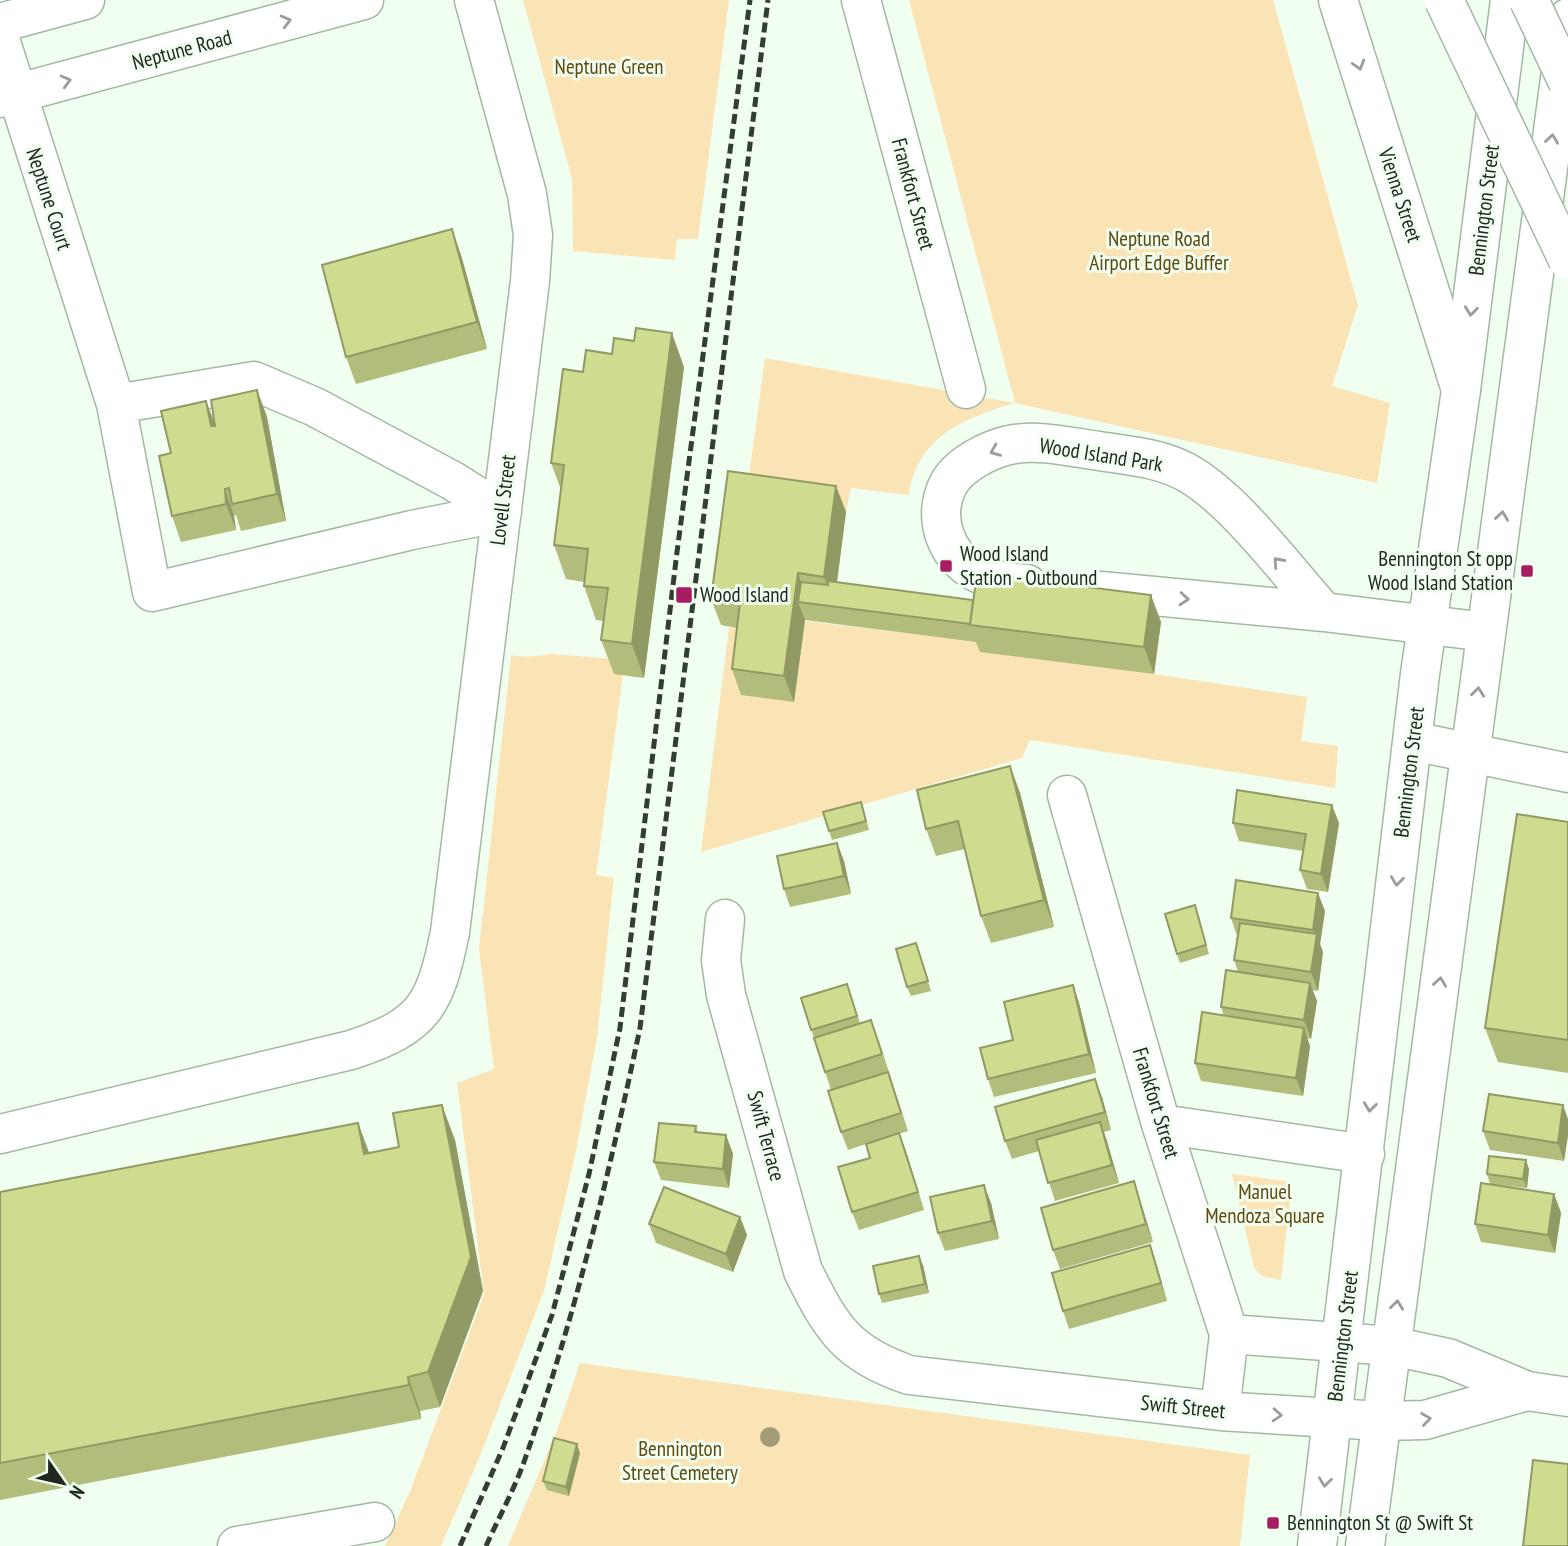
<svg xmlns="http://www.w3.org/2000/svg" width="1568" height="1546" font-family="'PT Sans Narrow',sans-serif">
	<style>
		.green { fill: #fae4b5 }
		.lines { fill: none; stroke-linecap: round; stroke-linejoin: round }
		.minor-casing { stroke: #a3b8a3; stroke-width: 41 }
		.major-casing { stroke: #a3b8a3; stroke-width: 41 }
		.minor { stroke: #fff; stroke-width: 38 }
		.major { stroke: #fff; stroke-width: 38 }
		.rail { stroke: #343d34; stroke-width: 5; stroke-dasharray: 10 5; stroke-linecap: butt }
		.highway-bridge-casing { stroke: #a3b8a3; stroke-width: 41; stroke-linecap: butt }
		.highway-bridge { stroke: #fff; stroke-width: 38 }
		.tree { fill: #a19b76 }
		.wall { fill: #b2bc7b }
		.shaded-wall { fill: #919964 }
		.building { fill: #cfdb8f; stroke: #919964; stroke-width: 2 }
		.oneway { stroke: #9a9e9a }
		.poi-dot { fill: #a71d63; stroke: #f1fff1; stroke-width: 2.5 }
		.labels { text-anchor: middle; stroke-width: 6; stroke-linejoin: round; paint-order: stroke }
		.street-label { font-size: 21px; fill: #1f271f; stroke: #f1fff1 }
		.park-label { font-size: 21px; fill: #604911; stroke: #f1fff1 }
		.poi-label { font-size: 21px; fill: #1f271f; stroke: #f1fff1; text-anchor: start }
	</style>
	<rect width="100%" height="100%" fill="#f1fff1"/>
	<path class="green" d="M523 0H729L698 239H677L675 260 573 251 572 179Z
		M909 0H1273L1358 305 1332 386 1390 403 1377 483 1015 403C965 418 917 436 909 495L851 488 846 512 746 499 765 358 1015 403Z
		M805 621 981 642 1154 674 1307 697 1301 741 1338 746 1335 788 1030 740 1022 758 701 852 729 627 750 629 794 702Z
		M552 654 616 659 623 675 596 875 614 878 597 1038 576 1151 544 1291 480 1456 441 1546H385L411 1489 484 1294 457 1083 494 1069 479 949 511 655 527 657Z
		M1232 1174 1292 1182 1281 1280 1261 1276 1254 1267Z
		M580 1363 1250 1455 1240 1546H508L556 1433Z"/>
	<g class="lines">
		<g class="minor-casing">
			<path id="minor" d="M861 0 966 389
				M1338 0 1461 390
				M0 23 85 0
				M0 39 116 404 152 592 412 530 502 512
				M0 98 364 0
				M116 404 254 381 315 407 453 481 502 512
				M1027 584C1009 583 992 581 976 572 945 556 932 516 948 485 958 465 988 450 1009 445 1039 439 1070 447 1099 451 1131 456 1163 458 1191 475 1237 503 1287 571 1324 612
				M1101 591 1324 612 1486 632
				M1413 741 1568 773
				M1067 795 1161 1124 1229 1334 1220 1411
				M725 919 721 960 726 995 803 1271C832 1329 846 1353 909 1375L1220 1411 1381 1421 1425 1420 1527 1391
				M1161 1124 1365 1154
				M0 1134 351 1050C424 1026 435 1006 450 932L530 281 533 235 527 194 474 0
				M1229 1334 1392 1346 1448 1358 1527 1391 1568 1397
				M237 1546 375 1522"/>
		</g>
		<g class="major-casing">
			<path id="major" d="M1317 1546 1420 674 1461 390 1510 0
				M1365 1546 1568 18"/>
		</g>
		<use href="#minor" class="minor"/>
		<use href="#major" class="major"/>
		<path class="rail" d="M460 1546 503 1448 552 1315 589 1174 620 1028 677 552 750 0
			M486 1546C499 1517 515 1488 525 1459 575 1318 609 1174 640 1028L768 0"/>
		<g class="highway-bridge-casing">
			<path id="highway-bridge" d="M1444 0 1568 260
				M1529 0 1568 82"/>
		</g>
		<use href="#highway-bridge" class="highway-bridge"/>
	</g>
	<circle class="tree" cx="770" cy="1437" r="10"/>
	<path class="wall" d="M461 255 487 349 356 384 346 357Z
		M684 367 644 678 614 674 601 640 604 621 596 620 584 586V582L566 579 554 545 561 490 551 463 583 372Z
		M257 390 267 417 286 521 241 531 236 515 234 516 236 530 181 542 172 516 171 453 206 401 215 424Z
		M836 486 846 512 837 582 973 600 1161 622 1154 674 980 652 976 642 805 620 794 702 741 695 732 669 737 628 721 625 711 599Z
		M1010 766 1020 793 1054 927 991 943 981 916 965 849 936 856 926 829Z
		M864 811 869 830 832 840 829 831Z
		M1568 822V1073L1498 1062 1485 1028Z
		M1233 823H1339L1328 892 1307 889 1300 870 1303 851 1239 841Z
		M837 843 844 861 851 894 790 907 784 889Z
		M1325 911 1320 944 1323 952 1318 991 1312 990 1317 1001 1311 1039 1307 1038 1310 1046 1303 1096 1201 1081 1195 1063 1224 1016 1221 1007 1238 972 1234 960 1237 936 1231 918Z
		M1198 914 1209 954 1180 963 1177 954Z
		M916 943 931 991 911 996 907 987Z
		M847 984 860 1023 878 1038 908 1131 899 1134 924 1210 859 1230 852 1212 870 1158 866 1144 848 1150 841 1132 831 1090 801 998Z
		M1073 985 1079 1003 1096 1073 994 1097 988 1079 1013 1040Z
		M1102 1097 1111 1130 1104 1132 1119 1183 1055 1201 1039 1151 1012 1159 1005 1141Z
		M1568 1119V1135L1564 1161 1490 1150 1483 1131Z
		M358 1123 369 1153 455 1140 483 1291 440 1407 420 1411 421 1419 0 1500V1192Z
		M696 1126 698 1132 726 1135 733 1154 729 1188 661 1180 654 1162Z
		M1529 1169 1527 1188 1490 1184 1487 1174Z
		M1134 1181 1153 1242 1060 1269 1053 1250Z
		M984 1185 991 1203 999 1239 945 1251 938 1233Z
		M1554 1194 1561 1213 1555 1253 1481 1242 1475 1224Z
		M740 1217 747 1235 733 1272 656 1243 649 1224Z
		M1156 1263 1167 1301 1069 1329 1063 1311Z
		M923 1265 929 1293 882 1303 879 1294Z
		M580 1453 569 1496 547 1490 543 1481Z"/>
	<path class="shaded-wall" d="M452 229 461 255 487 349 477 322Z
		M672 333 684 367 644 678 632 644Z
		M257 390 267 417 286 521 277 494Z
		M206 401 216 428 211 426Z
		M836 486 846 512 834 604 824 577Z
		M225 489 234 516 236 530 226 504Z
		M798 573 807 600 798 602 805 620 794 702 784 676Z
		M1151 595 1161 622 1154 674 1144 647Z
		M1010 766 1020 793 1054 927 1044 900Z
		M1332 805 1339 823 1328 892 1321 874Z
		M837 843 844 861 851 894 844 876Z
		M1318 893 1325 911 1320 944 1323 952 1318 991 1311 972 1316 939 1313 930Z
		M1310 983 1317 1001 1311 1039 1304 1020Z
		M1073 985 1079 1003 1096 1073 1089 1054Z
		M1304 1028 1310 1046 1303 1096 1296 1078Z
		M1095 1079 1102 1097 1111 1130 1105 1112Z
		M442 1105 455 1140 483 1291 440 1407 428 1372Z
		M1563 1105 1568 1119V1135L1564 1161 1558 1143Z
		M1100 1122 1107 1141 1119 1183 1112 1165Z
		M358 1123 371 1158 364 1154Z
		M899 1133 906 1151 924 1210 918 1192Z
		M726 1135 733 1154 729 1188 723 1169Z
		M1526 1160 1529 1169 1527 1188 1523 1179Z
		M1134 1181 1140 1200 1153 1242 1146 1224Z
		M984 1185 991 1203 999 1239 992 1221Z
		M1554 1194 1561 1213 1555 1253 1548 1235Z
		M740 1217 747 1235 733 1272 726 1254Z
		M1150 1245 1156 1263 1167 1301 1161 1283Z
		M919 1256 923 1265 929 1293 925 1284Z
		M408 1377 420 1411 421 1419 409 1385Z
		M577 1444 580 1453 569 1496 566 1487Z"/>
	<path class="building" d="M452 229 477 322 346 357 322 265Z
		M636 328 672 333 632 644 601 640 608 588 584 586 588 549 554 545 564 465 551 463 563 369 583 372 586 350 612 354 614 338 634 341Z
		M257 390 277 494 232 504 229 488 225 489 226 504 172 516 159 456 171 453 161 411 206 401 211 426H215L211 400Z
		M728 471 836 486 824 577 798 573 784 676 732 669 740 603 711 599Z
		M977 573 1151 595 1144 647 970 625Z
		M828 581 973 600 970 624 798 602 801 582 828 585Z
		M1010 766 1044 900 981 916 958 821 926 829 917 790Z
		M1237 790 1332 805 1321 874 1300 870 1306 834 1233 823Z
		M861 802 866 821 829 831 823 812Z
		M1517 814 1568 822V1040L1485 1028Z
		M837 843 844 876 784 889 777 856Z
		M1236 880 1318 893 1313 930 1231 918Z
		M1195 905 1206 945 1177 954 1165 914Z
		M1240 923 1317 934 1311 972 1234 960Z
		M916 943 928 981 907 987 896 949Z
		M1226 970 1310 983 1304 1020 1221 1007Z
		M847 984 857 1016 811 1030 801 998Z
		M1073 985 1089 1054 988 1079 980 1048 1013 1040 1004 1002Z
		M1202 1012 1304 1028 1296 1078 1195 1063Z
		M871 1020 882 1054 825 1072 814 1038Z
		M888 1072 901 1113 841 1132 828 1091Z
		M1095 1079 1105 1112 1005 1141 995 1107Z
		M1489 1094 1563 1105 1558 1143 1483 1131Z
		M442 1105 471 1257 428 1372 408 1377 409 1385 0 1463V1192L358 1123 364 1154 399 1147 393 1113Z
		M1100 1122 1112 1165 1048 1183 1036 1140Z
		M659 1123 696 1126 695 1132 726 1135 723 1169 654 1162Z
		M899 1133 918 1192 852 1212 838 1167 870 1158 866 1144Z
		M1489 1156 1526 1160 1523 1179 1487 1174Z
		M1134 1181 1146 1224 1053 1250 1041 1208Z
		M1481 1183 1554 1194 1548 1235 1475 1224Z
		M984 1185 992 1221 938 1233 930 1197Z
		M664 1187 740 1217 726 1254 649 1224Z
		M1150 1245 1161 1283 1063 1311 1052 1273Z
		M919 1256 925 1284 879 1294 873 1266Z
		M554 1438 577 1444 566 1487 543 1481Z
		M1533 1460 1568 1464V1546H1523Z"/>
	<defs><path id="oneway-chevron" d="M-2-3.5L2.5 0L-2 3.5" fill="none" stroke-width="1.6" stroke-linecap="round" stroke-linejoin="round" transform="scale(1.75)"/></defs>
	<g class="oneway">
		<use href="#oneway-chevron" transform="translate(286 21) rotate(-15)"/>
		<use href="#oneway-chevron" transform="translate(1359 65) rotate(73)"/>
		<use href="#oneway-chevron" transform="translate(66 81) rotate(-15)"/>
		<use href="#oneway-chevron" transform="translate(1552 139) rotate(-82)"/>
		<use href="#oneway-chevron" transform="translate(1471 311) rotate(97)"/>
		<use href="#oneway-chevron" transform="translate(995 451) rotate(158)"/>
		<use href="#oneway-chevron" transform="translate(1502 516) rotate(-82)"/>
		<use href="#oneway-chevron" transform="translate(1278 562) rotate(-132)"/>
		<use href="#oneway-chevron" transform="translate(1184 599) rotate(5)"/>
		<use href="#oneway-chevron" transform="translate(1478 692) rotate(-83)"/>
		<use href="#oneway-chevron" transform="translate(1397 881) rotate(97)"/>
		<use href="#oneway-chevron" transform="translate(1440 982) rotate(-82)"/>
		<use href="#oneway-chevron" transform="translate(1370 1107) rotate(97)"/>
		<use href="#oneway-chevron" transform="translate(1397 1305) rotate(-83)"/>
		<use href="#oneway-chevron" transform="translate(1277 1415) rotate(4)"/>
		<use href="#oneway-chevron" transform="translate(1426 1419) rotate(-8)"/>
		<use href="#oneway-chevron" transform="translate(1325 1482) rotate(97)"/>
	</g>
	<g class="poi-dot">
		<rect x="939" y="559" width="14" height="14" rx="3.5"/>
		<rect x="1520" y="564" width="14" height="14" rx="3.5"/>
		<rect x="675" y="586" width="18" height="18" rx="3.5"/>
		<rect x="1266" y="1516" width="14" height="14" rx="3.5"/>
	</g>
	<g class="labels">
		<g class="street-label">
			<text transform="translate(182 50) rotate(-15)" y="7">Neptune Road</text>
			<text transform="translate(913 194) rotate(75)" y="7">Frankfort Street</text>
			<text transform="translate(1400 195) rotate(72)" y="7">Vienna Street</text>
			<text transform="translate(49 199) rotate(72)" y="7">Neptune Court</text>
			<text transform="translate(1484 210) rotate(-83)" y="7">Bennington Street</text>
			<text transform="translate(1101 455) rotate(9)" y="7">Wood Island Park</text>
			<text transform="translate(503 500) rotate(-83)" y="7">Lovell Street</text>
			<text transform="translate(1409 772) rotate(-83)" y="7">Bennington Street</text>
			<text transform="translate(1156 1103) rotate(73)" y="7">Frankfort Street</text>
			<text transform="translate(766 1136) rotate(75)" y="7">Swift Terrace</text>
			<text transform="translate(1343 1336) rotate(-83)" y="7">Bennington Street</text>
			<text transform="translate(1183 1407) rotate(6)" y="7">Swift Street</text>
		</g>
		<g class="park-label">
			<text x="609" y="74">Neptune Green</text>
			<text x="1159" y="246">Neptune Road<tspan x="1159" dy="24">Airport Edge Buffer</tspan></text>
			<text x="1265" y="1199">Manuel<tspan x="1265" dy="24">Mendoza Square</tspan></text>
			<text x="680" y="1456">Bennington<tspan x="680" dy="24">Street Cemetery</tspan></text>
		</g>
		<g class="poi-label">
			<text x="960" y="561">Wood Island<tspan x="960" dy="24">Station - Outbound</tspan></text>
			<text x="1513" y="566" text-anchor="end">Bennington St opp<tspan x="1513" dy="24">Wood Island Station</tspan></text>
			<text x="700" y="602">Wood Island</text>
			<text x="1287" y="1530">Bennington St @ Swift St</text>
		</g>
	</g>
	<g transform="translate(63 1483) rotate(124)" stroke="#f1fff1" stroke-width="5" paint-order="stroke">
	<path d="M0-5L12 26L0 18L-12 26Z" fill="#1f271f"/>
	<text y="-10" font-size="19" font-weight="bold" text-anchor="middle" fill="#1f271f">N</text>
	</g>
</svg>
